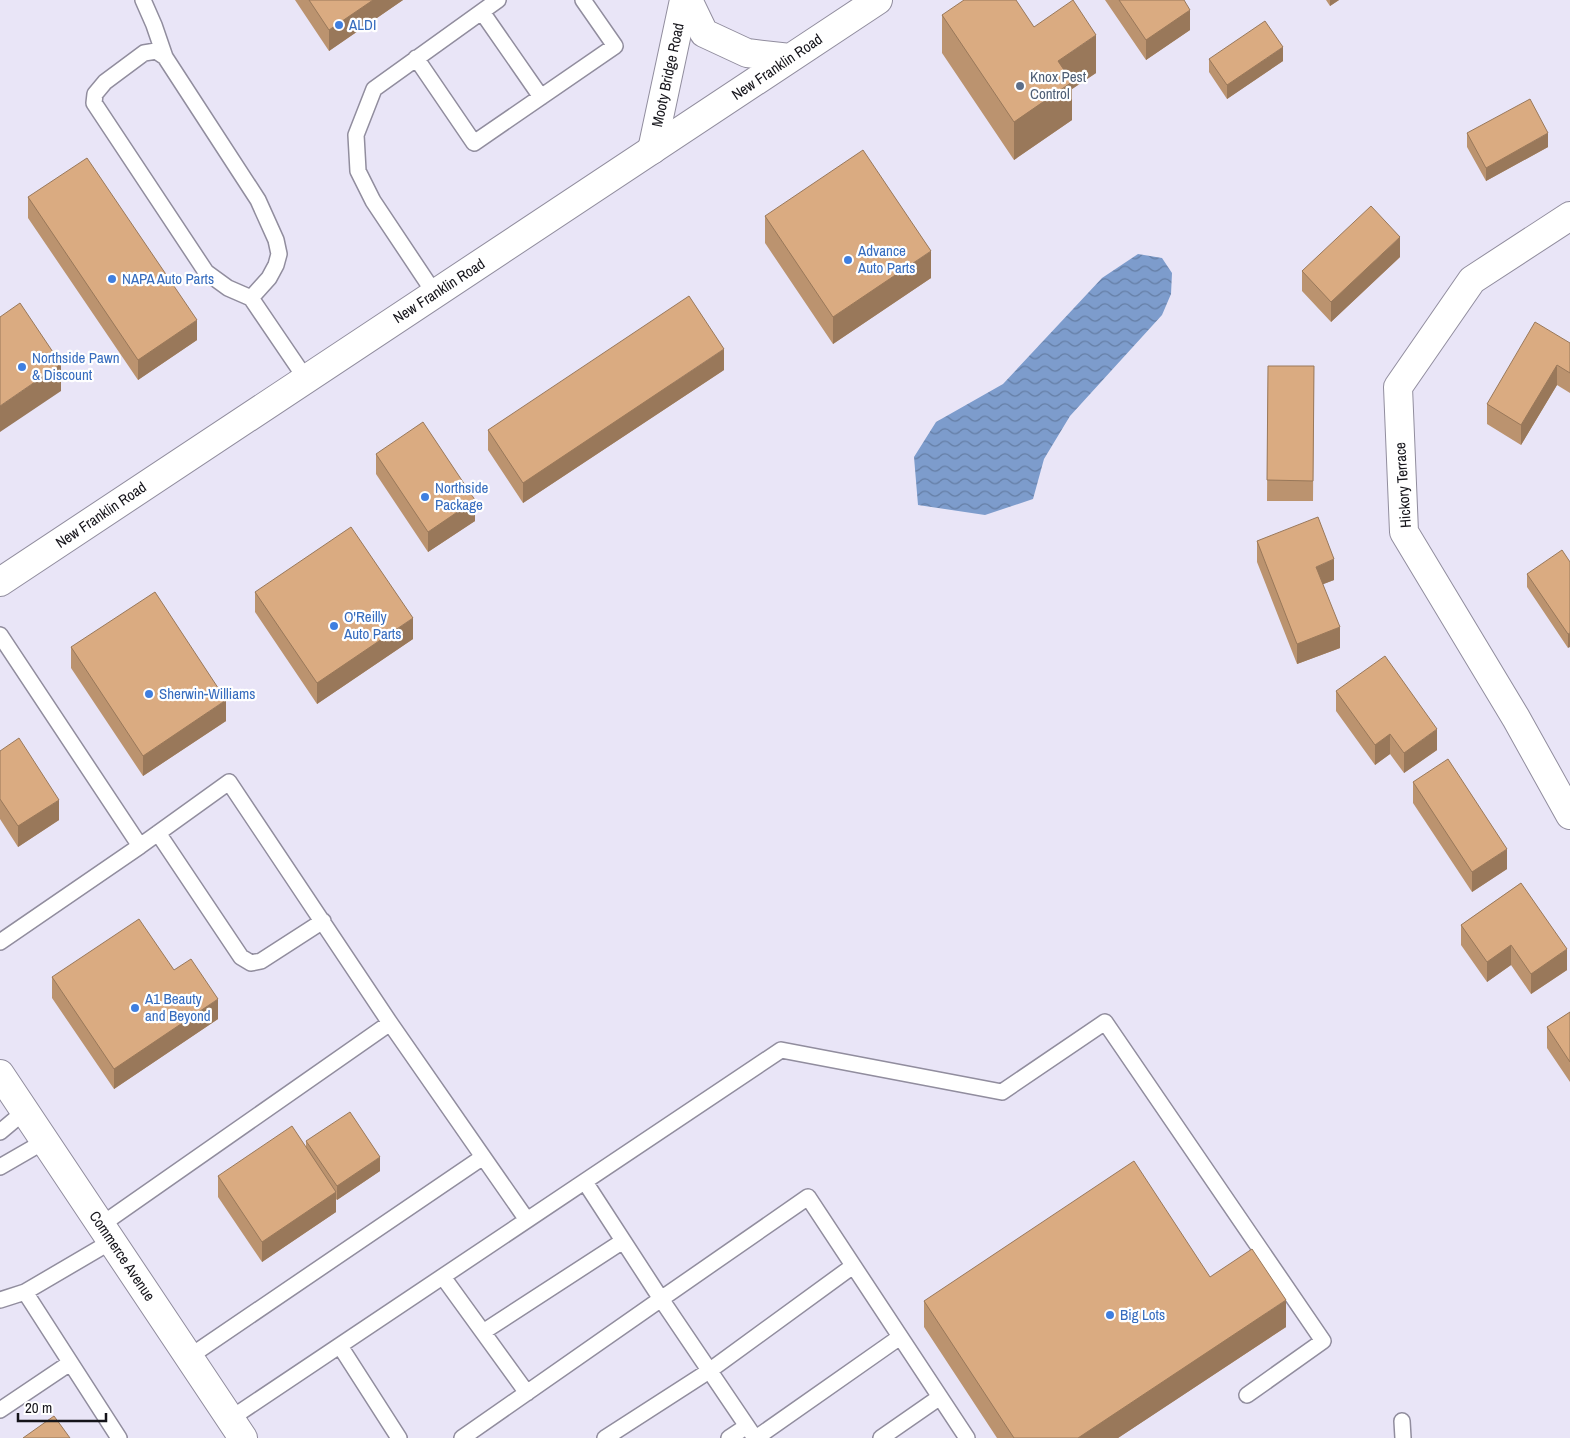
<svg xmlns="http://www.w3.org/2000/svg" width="1570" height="1438" font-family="'Archivo Narrow',sans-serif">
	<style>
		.water { fill: url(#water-waves) }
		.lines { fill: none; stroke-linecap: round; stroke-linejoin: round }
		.service-casing { stroke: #918d9e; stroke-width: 18 }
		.minor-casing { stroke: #918d9e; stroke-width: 30 }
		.tertiary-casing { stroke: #918d9e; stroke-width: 30 }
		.primary-casing { stroke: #918d9e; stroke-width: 30 }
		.trunk-casing { stroke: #918d9e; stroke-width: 30 }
		.service { stroke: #fff; stroke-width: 15 }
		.minor { stroke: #fff; stroke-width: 28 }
		.tertiary { stroke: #fff; stroke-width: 28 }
		.primary { stroke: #fff; stroke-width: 28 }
		.trunk { stroke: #fff; stroke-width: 28 }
		.wall { fill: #bb936f }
		.shaded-wall { fill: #99785a }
		.building { fill: #daab81; stroke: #99785a }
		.shop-dot { fill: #3f7fe0; stroke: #fff; stroke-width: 2 }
		.service-dot { fill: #5c6f8a; stroke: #fff; stroke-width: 2 }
		.labels { text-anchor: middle; stroke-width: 4.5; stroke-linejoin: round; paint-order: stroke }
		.shop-label { font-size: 15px; fill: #366cbe; stroke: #fff; text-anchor: start }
		.street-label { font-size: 15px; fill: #15141a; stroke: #fff }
		.service-label { font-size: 15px; fill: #4e5e75; stroke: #fff; text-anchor: start }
	</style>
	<defs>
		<pattern id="water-waves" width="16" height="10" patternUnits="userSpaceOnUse" patternTransform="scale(1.25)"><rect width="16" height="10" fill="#7d9ccc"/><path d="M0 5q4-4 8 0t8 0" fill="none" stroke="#657ea5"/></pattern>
	</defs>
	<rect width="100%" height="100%" fill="#e9e5f7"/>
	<path class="water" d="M1138 254 1162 258 1172 273 1171 294 1162 315 1070 416 1044 459 1033 499 985 515 918 505 914 457 936 422 1003 384 1102 278Z"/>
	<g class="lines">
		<g class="service-casing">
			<path id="service" d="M143 0 154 25 165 57
				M482 12 541 97
				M416 58 474 143 615 46 583 0
				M435 294 373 201 358 171 356 135 374 89 498 0
				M251 298 269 278 276 265 279 254 276 240 258 200 165 57 156 51 144 53 105 82 95 94 94 103 206 272 228 288 251 298 306 379
				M0 635 140 846 229 782 390 1023 527 1220
				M158 833 241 957 251 963 261 961 323 921
				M0 942 140 846
				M0 1132 25 1111
				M0 1167 45 1141
				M585 1182 661 1299 808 1197 967 1438
				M101 1225 390 1023
				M112 1241 25 1292 119 1438
				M443 1277 527 1393
				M0 1300 25 1292
				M483 1332 623 1241
				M340 1346 399 1438
				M189 1357 483 1157
				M0 1410 70 1363
				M230 1419 781 1050 1002 1092 1105 1022 1323 1341 1247 1395
				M1402 1421 1403 1438
				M462 1438 661 1299 755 1438
				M605 1438 709 1371 853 1266
				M729 1438 747 1426
				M756 1438 900 1337
				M881 1438 940 1397"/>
		</g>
		<g class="minor-casing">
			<path id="minor" d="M1570 216 1472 280 1398 387 1404 532 1516 718 1570 815"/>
		</g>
		<g class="tertiary-casing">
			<path id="tertiary" d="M652 150 684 0"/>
		</g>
		<g class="primary-casing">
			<path id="primary" d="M0 1074 243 1438"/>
		</g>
		<g class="trunk-casing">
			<path id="trunk" d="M688 0 704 33 747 53 790 58
				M0 582 878 0"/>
		</g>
		<use href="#service" class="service"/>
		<use href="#minor" class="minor"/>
		<use href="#tertiary" class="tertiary"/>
		<use href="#primary" class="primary"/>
		<use href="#trunk" class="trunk"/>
	</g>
	<path class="wall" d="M295 0H403L329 51Z
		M1105 0H1184L1190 30 1146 60Z
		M1326 0H1339L1330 6Z
		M942 15 1034 27 1096 73 1072 89V120L1014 160 942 53Z
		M1209 59 1283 61 1227 99 1209 72Z
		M1467 133 1548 147 1486 181 1467 147Z
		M28 197 197 340 138 380 28 218Z
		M765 216 931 278 833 344 765 243Z
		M1400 257 1331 322 1302 291V271Z
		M1570 343V393L1557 385 1521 445 1487 424V404Z
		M1268 366H1314L1313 501H1267Z
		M724 370 523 503 488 450V430Z
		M376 454 475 521 428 552 376 474Z
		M1257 541 1334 580 1323 584 1340 648 1297 664 1257 562Z
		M1570 562 1568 648 1527 587V574Z
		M255 592 413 639 317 704 255 612Z
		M71 647 226 721 143 776 71 668Z
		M1336 691 1437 750 1404 773 1390 754 1375 765 1336 711Z
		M0 751 59 820 18 847 0 819Z
		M1413 782 1507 869 1472 892 1413 803Z
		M1521 883 1567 970 1531 994 1511 965 1487 982 1461 945V925Z
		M174 970 218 1019 114 1089 52 998V977Z
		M1570 1012V1082L1547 1048V1027Z
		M306 1141 380 1171 337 1200 336 1199V1212L262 1262 218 1197V1176L306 1147Z
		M1210 1277 1286 1327 1118 1438H997L924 1327V1301Z"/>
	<path class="shaded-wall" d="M373 0H403L329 51V30Z
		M1330 0H1339L1330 6Z
		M1190 10V30L1146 60V40Z
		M1096 35V73L1072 89V120L1014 160V122L1058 61Z
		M1283 47V61L1227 99V85Z
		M1548 133V147L1486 181V168Z
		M1400 237V257L1331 322V302Z
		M931 251V278L833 344V317Z
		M197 320V340L138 380V360Z
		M724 349V370L523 503V483Z
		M61 364V391L0 432V406Z
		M1557 365V385L1521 445V425Z
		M475 500V521L428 552V532Z
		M1334 559V580L1316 587V567Z
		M413 618V639L317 704V683Z
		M1340 627V648L1297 664V644Z
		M1570 633V647L1568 648V634Z
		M226 700V721L143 776V756Z
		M1437 729V750L1404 773V753Z
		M1390 734V754L1375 765V745Z
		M59 800V820L18 847V826Z
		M1507 849V869L1472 892V872Z
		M1511 945V965L1487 982V962Z
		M1567 949V970L1531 994V974Z
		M218 999V1019L114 1089V1069Z
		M380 1157V1171L337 1200V1186Z
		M336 1192V1212L262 1262V1242Z
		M1286 1300V1327L1118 1438H1078Z"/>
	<path class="building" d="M309 0H373L329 30Z
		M964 0H1016L1034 27 1073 0 1096 35 1058 61 1072 82 1014 122 942 15Z
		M1119 0H1184L1190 10 1146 40Z
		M1265 21 1283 47 1227 85 1209 59Z
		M1530 99 1548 133 1486 168 1467 133Z
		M863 150 931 251 833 317 765 216Z
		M87 158 197 320 138 360 28 197Z
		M1371 206 1400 237 1331 302 1302 271Z
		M689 296 724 349 523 483 488 430Z
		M20 303 61 364 0 406V317Z
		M1535 322 1570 343V373L1557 365 1521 425 1487 404Z
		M1268 366H1314L1313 481 1267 480Z
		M423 422 475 500 428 532 376 454Z
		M1318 517 1334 559 1316 567 1340 627 1297 644 1257 541Z
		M351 527 413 618 317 683 255 592Z
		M1562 550 1570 562V633L1568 634 1527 574Z
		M155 592 226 700 143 756 71 647Z
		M1385 656 1437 729 1404 753 1390 734 1375 745 1336 691Z
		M19 738 59 800 18 826 0 799V751Z
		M1448 759 1507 849 1472 872 1413 782Z
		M1521 883 1567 949 1531 974 1511 945 1487 962 1461 925Z
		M139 919 174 970 191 959 218 999 114 1069 52 977Z
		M1570 1012V1062L1547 1027Z
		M350 1112 380 1157 337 1186 306 1141Z
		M292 1126 336 1192 262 1242 218 1176Z
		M1134 1161 1210 1277 1252 1249 1286 1300 1078 1438H1014L924 1301Z
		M54 1416 70 1438H23Z"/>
	<g class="shop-dot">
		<circle cx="339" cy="25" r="5"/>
		<circle cx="848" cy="260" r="5"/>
		<circle cx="112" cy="279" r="5"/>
		<circle cx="22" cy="367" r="5"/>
		<circle cx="425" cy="497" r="5"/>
		<circle cx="334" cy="626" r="5"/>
		<circle cx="149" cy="694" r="5"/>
		<circle cx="135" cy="1008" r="5"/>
		<circle cx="1110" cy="1315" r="5"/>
	</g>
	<circle class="service-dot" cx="1020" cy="86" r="5"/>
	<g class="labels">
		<g class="shop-label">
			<text x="349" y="30">ALDI</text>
			<text x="858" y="256">Advance<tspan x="858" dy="17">Auto Parts</tspan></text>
			<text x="122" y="284">NAPA Auto Parts</text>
			<text x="32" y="363">Northside Pawn<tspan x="32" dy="17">&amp; Discount</tspan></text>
			<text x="435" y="493">Northside<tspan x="435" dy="17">Package</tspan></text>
			<text x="344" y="622">O'Reilly<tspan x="344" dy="17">Auto Parts</tspan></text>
			<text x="159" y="699">Sherwin-Williams</text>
			<text x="145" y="1004">A1 Beauty<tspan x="145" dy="17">and Beyond</tspan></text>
			<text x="1120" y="1320">Big Lots</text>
		</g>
		<g class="street-label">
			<text transform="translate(777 67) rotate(-34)" y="5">New Franklin Road</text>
			<text transform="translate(668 75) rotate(-78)" y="5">Mooty Bridge Road</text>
			<text transform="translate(439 291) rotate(-33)" y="5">New Franklin Road</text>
			<text transform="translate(1403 485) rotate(-94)" y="5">Hickory Terrace</text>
			<text transform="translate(101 515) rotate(-34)" y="5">New Franklin Road</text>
			<text transform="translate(122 1256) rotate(56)" y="5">Commerce Avenue</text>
		</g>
		<g class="service-label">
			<text x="1030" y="82">Knox Pest<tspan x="1030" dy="17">Control</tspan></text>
		</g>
	</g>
	<path d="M18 1413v8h88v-8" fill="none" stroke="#15141a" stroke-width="2.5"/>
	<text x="25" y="1413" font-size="15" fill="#15141a" stroke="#ffffff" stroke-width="4" paint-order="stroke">20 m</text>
</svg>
